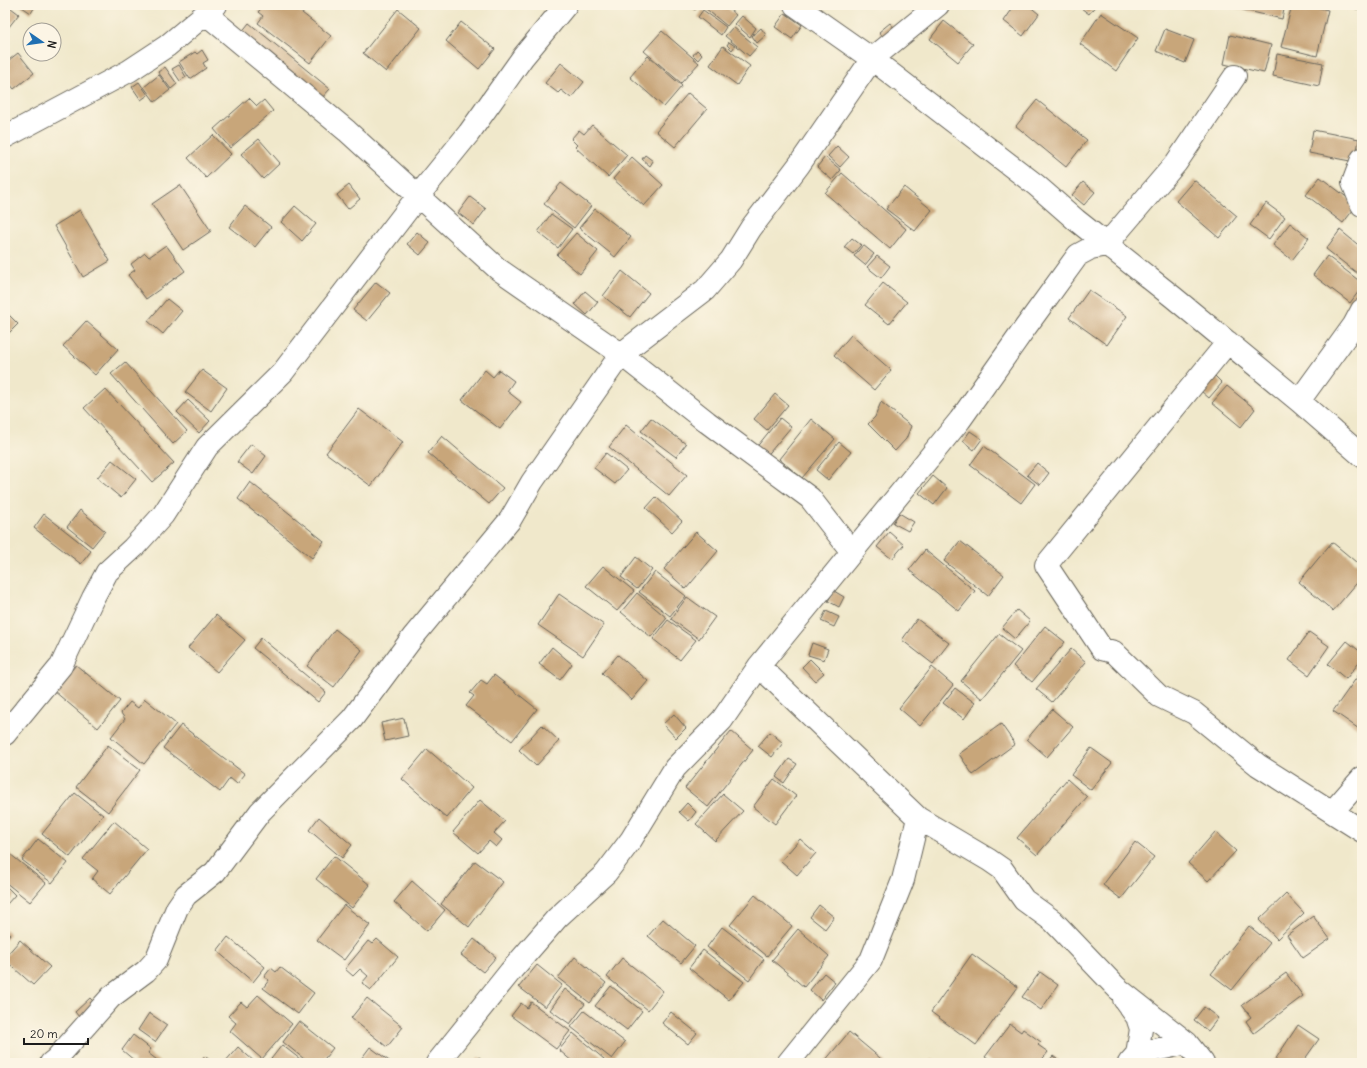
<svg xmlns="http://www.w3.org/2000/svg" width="1367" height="1068" font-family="Delius,sans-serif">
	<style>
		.building { fill: #c8a67a }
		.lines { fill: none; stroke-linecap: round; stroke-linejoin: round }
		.minor-casing { stroke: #666359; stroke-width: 24 }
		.minor { stroke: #fff; stroke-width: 22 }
	</style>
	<rect width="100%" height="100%" fill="#fcf5e5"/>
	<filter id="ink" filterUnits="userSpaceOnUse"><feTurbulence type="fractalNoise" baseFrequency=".025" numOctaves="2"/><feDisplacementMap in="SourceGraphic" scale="8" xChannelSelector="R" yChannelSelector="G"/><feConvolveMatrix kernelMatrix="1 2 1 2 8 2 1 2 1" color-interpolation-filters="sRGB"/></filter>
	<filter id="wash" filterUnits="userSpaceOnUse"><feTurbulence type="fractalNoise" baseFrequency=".012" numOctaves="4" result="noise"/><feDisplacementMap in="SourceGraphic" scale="16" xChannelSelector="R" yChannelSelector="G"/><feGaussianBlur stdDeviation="0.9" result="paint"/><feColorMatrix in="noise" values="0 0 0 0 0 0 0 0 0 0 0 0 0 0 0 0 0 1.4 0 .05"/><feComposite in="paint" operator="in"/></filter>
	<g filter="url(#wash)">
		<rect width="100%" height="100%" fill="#f0e8cb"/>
		<g id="blocks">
			<path class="building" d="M5 5H7L19 14 5 32Z
				M19 5H36L31 13Z
				M264 5H292L331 36 310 63 258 23 263 16 258 12Z
				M689 5H700L695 10Z
				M707 5H724L736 15 727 26 705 8Z
				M1015 5H1028L1039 14 1023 36 1004 21Z
				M1077 5H1096L1089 14Z
				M1231 5H1285L1282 19 1231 7Z
				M1292 5H1308L1328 10 1317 56 1281 47Z
				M1343 5H1362V10L1342 6Z
				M398 9 421 28 386 72 363 53Z
				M703 10 726 27 721 35 698 17Z
				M785 13 802 25 792 39 775 27Z
				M1101 13 1138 38 1116 71 1080 44Z
				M742 16 756 28 750 37 735 24Z
				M944 21 973 44 958 62 930 39Z
				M461 22 495 49 479 69 446 41Z
				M249 23 330 89 321 99 241 33Z
				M890 23 895 29 884 38 879 32Z
				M733 27 757 47 749 56 725 36Z
				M761 28 766 35 757 43 752 36Z
				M1165 29 1194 40 1185 63 1156 51Z
				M662 31 699 63 681 83 644 51Z
				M1230 35 1271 45 1264 73 1224 64Z
				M729 42 735 46 732 50 727 45Z
				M723 46 750 66 737 85 710 65Z
				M202 50 208 60 203 63 206 68 190 79 179 62 195 52 197 54Z
				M697 50 702 55 698 60 693 55Z
				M18 53 34 73 14 89 5 78V63Z
				M1277 54 1323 63 1319 86 1273 76Z
				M648 56 682 86 664 107 630 77Z
				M561 63 584 82 571 98 561 90 558 93 545 83Z
				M179 65 186 77 180 81 172 69Z
				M165 67 177 84 171 89 158 72Z
				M159 75 170 90 155 102 144 87Z
				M139 82 148 95 141 100 132 87Z
				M688 93 707 109 675 147 656 131Z
				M249 98 257 106 264 100 273 111 230 148 214 129Z
				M1037 100 1087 140 1066 167 1016 126Z
				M592 125 627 155 608 177 575 147 577 145 571 139 579 130 584 134Z
				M1313 130 1359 139 1355 162 1309 153Z
				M213 135 231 154 206 178 188 158Z
				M259 139 280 163 263 179 241 154Z
				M837 146 849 157 840 167 828 156Z
				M645 155 653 161 650 166 642 159Z
				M632 157 663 185 644 206 613 179Z
				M825 157 841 170 832 180 817 167Z
				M842 173 906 229 890 249 825 193Z
				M1320 177 1357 205 1343 223 1306 195Z
				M1194 180 1237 216 1219 238 1176 201Z
				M1083 182 1095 192 1084 205 1072 195Z
				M561 183 591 206 574 228 544 204Z
				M180 185 211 231 183 250 152 204Z
				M349 185 360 199 348 209 337 195Z
				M904 187 932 210 915 231 886 209Z
				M470 197 486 209 474 225 458 213Z
				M1266 203 1285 217 1269 239 1250 225Z
				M245 206 271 227 255 247 229 227Z
				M295 206 316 224 302 241 281 222Z
				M595 209 631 237 615 257 579 228Z
				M80 210 110 261 83 277 54 226Z
				M551 214 572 229 558 248 538 232Z
				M1290 223 1309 238 1292 260 1273 245Z
				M1340 230 1362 248V277L1326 249Z
				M417 232 430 243 420 255 407 244Z
				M576 233 598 251 580 274 557 255Z
				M852 238 861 245 853 254 844 247Z
				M166 245 185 271 146 299 128 275 135 270 131 264 145 253 149 257Z
				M863 245 874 254 865 265 854 256Z
				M877 256 890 266 881 278 867 267Z
				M1327 256 1362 283V287L1350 303 1313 275Z
				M622 271 649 293 630 317 603 296Z
				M376 282 390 293 367 321 353 310Z
				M883 283 907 302 889 324 865 305Z
				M1089 290 1127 316 1107 345 1069 318Z
				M585 291 598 302 587 315 575 304Z
				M167 299 182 311 163 334 148 321Z
				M5 311 18 324 5 337Z
				M86 321 118 349 95 375 63 346Z
				M851 335 891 370 874 390 834 355Z
				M125 362 187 431 173 444 111 374Z
				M202 370 227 388 211 411 185 392Z
				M485 370 493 377 499 370 514 381 507 391 521 402 500 429 462 400Z
				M1214 375 1222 383 1209 398 1201 391Z
				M1227 386 1255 409 1241 427 1212 403Z
				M105 389 174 463 152 482 84 408Z
				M775 394 788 405 767 430 754 419Z
				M188 400 210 421 199 433 177 412Z
				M881 402 911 426 906 439 895 451 868 424 875 417Z
				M359 409 403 442 371 486 326 453Z
				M651 418 686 444 676 457 641 431Z
				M780 418 791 427 765 458 755 449Z
				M811 419 835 439 802 478 779 459Z
				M626 425 687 475 669 496 609 447Z
				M970 431 982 439 974 450 963 441Z
				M442 436 503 488 489 504 428 453Z
				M839 442 851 452 828 480 816 470Z
				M251 444 266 456 253 474 237 462Z
				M984 446 1035 484 1021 503 970 465Z
				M606 453 627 470 615 484 594 468Z
				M112 460 136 479 121 498 97 478Z
				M1037 463 1049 473 1040 485 1027 475Z
				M933 476 947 488 934 505 919 493Z
				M250 482 324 541 312 558 238 499Z
				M656 497 682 521 672 532 646 508Z
				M80 510 105 531 92 547 67 527Z
				M899 513 914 522 908 531 893 523Z
				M44 514 91 551 81 564 34 528Z
				M696 532 718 551 686 589 664 569Z
				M889 532 904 545 892 559 877 547Z
				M960 541 1004 575 988 596 944 561Z
				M1332 542 1362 567V577L1333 611 1299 582Z
				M925 550 975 591 959 611 909 570Z
				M636 557 652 570 637 589 621 577Z
				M603 566 634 591 617 611 586 586Z
				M655 572 686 596 670 616 639 592Z
				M834 591 844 597 839 607 828 601Z
				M637 593 667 618 651 637 621 612Z
				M559 594 604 625 583 656 538 625Z
				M687 597 715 617 699 639 671 619Z
				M1017 610 1030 621 1015 639 1002 628Z
				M826 611 839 617 834 627 821 621Z
				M216 615 245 640 217 672 188 648Z
				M917 619 949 643 933 664 902 640Z
				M668 620 696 640 680 660 653 639Z
				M1045 626 1065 642 1032 682 1013 666Z
				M335 629 362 650 334 687 307 666Z
				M1309 632 1329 646 1309 675 1289 660Z
				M999 634 1021 651 982 699 961 681Z
				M261 638 326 692 318 702 253 648Z
				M1347 641 1362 653V659L1346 679 1328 664Z
				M812 643 828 649 824 660 808 655Z
				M552 647 572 664 560 680 539 664Z
				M1071 649 1086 662 1052 702 1036 689Z
				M618 655 648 681 632 700 602 673Z
				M810 659 824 673 815 681 802 667Z
				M76 665 120 701 98 728 54 691Z
				M932 667 953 685 920 726 899 708Z
				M1362 670V731L1333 711Z
				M494 675 537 709 512 741 466 706 474 696 470 693 481 680 487 684Z
				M955 688 975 703 964 719 943 703Z
				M145 699 176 724 144 764 111 737 125 719 121 713 130 702 138 708Z
				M1052 709 1073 727 1047 757 1027 739Z
				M674 714 686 728 676 738 663 724Z
				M404 718 408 736 385 741 381 723Z
				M1001 724 1015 744 973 775 959 754Z
				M181 725 245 774 237 784 230 778 220 792 163 748Z
				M542 725 559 741 536 766 519 750Z
				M731 731 753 750 708 807 685 788Z
				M770 732 783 743 772 757 758 746Z
				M108 745 140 770 108 812 76 787Z
				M1091 748 1112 763 1091 790 1071 775Z
				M427 749 472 788 447 818 402 779Z
				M789 759 797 764 784 783 776 777Z
				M774 779 796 796 775 824 753 807Z
				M1067 779 1087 797 1037 855 1017 838Z
				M75 793 103 815 70 857 42 834Z
				M723 794 743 811 715 841 696 824Z
				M480 800 505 821 494 833 502 840 496 847 489 841 478 853 453 832Z
				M687 803 696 812 689 821 679 812Z
				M319 817 352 845 342 858 309 830Z
				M114 821 147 849 110 894 92 879 98 871 83 859Z
				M1215 832 1236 851 1208 881 1188 863Z
				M38 839 68 863 52 883 22 860Z
				M800 839 816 853 797 875 781 861Z
				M1135 842 1154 857 1121 899 1103 885Z
				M5 850 46 883 30 902 5 882Z
				M334 856 370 885 352 908 316 879Z
				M475 861 503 882 469 927 441 904Z
				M412 881 445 910 427 931 394 902Z
				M5 885 15 895 7 904 5 903Z
				M1286 894 1304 913 1277 939 1259 920Z
				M755 895 792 926 767 956 730 925Z
				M344 905 370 925 344 960 317 940Z
				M819 905 834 917 825 929 810 917Z
				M1313 916 1330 939 1303 958 1287 935Z
				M663 919 695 946 681 963 648 936Z
				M1249 926 1270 943 1232 990 1211 974Z
				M722 927 764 959 749 980 707 947Z
				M5 929 10 934 5 940Z
				M798 929 829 956 804 987 772 960Z
				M228 937 265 967 253 982 217 951Z
				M377 939 398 957 371 990 362 983 368 976 360 969 353 976 345 969 368 941 372 944Z
				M474 939 496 957 483 972 461 955Z
				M20 940 50 967 33 985 5 960V957Z
				M703 950 744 982 729 1000 689 968Z
				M972 954 1018 987 976 1045 931 1012Z
				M575 957 606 983 590 1003 558 978Z
				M622 958 663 991 648 1010 607 977Z
				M537 965 562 985 545 1007 519 987Z
				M280 967 314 993 298 1014 263 988 269 980 264 977 271 968 276 972Z
				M1040 972 1058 985 1041 1010 1022 997Z
				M824 973 835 982 821 1000 810 990Z
				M1286 973 1303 996 1254 1033 1246 1021 1251 1017 1242 1005Z
				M611 986 642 1011 627 1030 595 1006Z
				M565 989 585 1004 570 1024 550 1010Z
				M258 995 292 1024 262 1059 230 1031 236 1023 228 1016 241 1002 247 1007Z
				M90 998 100 1009 84 1023 75 1012Z
				M367 998 403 1027 387 1047 351 1018Z
				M531 1002 570 1031 556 1049 511 1016 521 1003 527 1008Z
				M1204 1007 1218 1018 1208 1031 1194 1020Z
				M584 1011 625 1042 612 1059 571 1027Z
				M671 1012 697 1033 688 1044 662 1023Z
				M149 1013 167 1025 155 1042 138 1030Z
				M299 1021 333 1048 321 1063H309L283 1042Z
				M1010 1024 1021 1032 1023 1029 1041 1042 1038 1045 1048 1052 1039 1063H993L985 1057Z
				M1298 1025 1319 1039 1302 1063H1273Z
				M849 1032 886 1063 824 1062Z
				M573 1033 604 1059 601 1063H574L559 1050Z
				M133 1035 151 1049 148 1053 161 1063H134L135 1061 122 1050Z
				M282 1045 305 1063H268Z
				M238 1047 256 1063H224Z
				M370 1047 392 1063H358Z
				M205 1056 213 1063H200Z
				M1053 1056 1062 1063H1047Z
				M479 1057 487 1063H474Z
				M932 1059 937 1063H928Z"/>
		</g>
	</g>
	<g filter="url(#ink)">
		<use href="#blocks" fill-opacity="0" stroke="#666359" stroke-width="1"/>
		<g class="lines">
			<g class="minor-casing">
				<path id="minor" d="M795 5 872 59 1036 185 1076 220 1173 297 1299 401 1362 456
					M206 14 347 131 498 269 621 354 707 422 810 498 852 552
					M5 137 129 71 167 46 216 5
					M1362 159 1353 183 1362 205
					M1228 342 1046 565 1102 649 1114 652 1159 696 1194 713 1258 765 1362 831
					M1299 401 1354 325 1362 310
					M759 666 918 818 989 860 1002 869 1024 900 1053 921 1117 988 1187 1043 1203 1063
					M5 734 61 666 93 598 107 572 133 548 163 515 207 447 283 372 418 196 469 133 523 57 566 5
					M1333 811 1362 778
					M1124 999 1137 1017 1141 1029 1137 1054 1129 1063
					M1137 1054 1187 1043
					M51 1063 56 1059 111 997 146 971 156 960 177 908 186 895 215 872 260 812 352 719 413 637 510 520 532 482 621 354 705 290 731 260 751 228 799 165 872 59 938 5
					M437 1063 510 972 557 918 606 873 631 840 675 768 722 720 759 666 960 420 1025 328 1078 255 1091 248 1106 245 1176 163 1235 76
					M788 1063 871 960 903 880 918 818"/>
			</g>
			<use href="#minor" class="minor"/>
		</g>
	</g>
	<rect width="1367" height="1068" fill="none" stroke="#fcf5e5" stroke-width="20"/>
	<g transform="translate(42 42) rotate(103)"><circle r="19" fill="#fcf5e5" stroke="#a29e95"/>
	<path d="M0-3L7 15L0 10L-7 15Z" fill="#1f6fb2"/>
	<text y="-6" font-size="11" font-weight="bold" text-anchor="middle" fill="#1c1c1c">N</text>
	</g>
	<path d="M24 1038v6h64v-6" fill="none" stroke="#1c1c1c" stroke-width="2"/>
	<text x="30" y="1038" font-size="12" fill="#1c1c1c" stroke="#fcf5e5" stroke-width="3" paint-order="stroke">20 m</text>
</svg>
